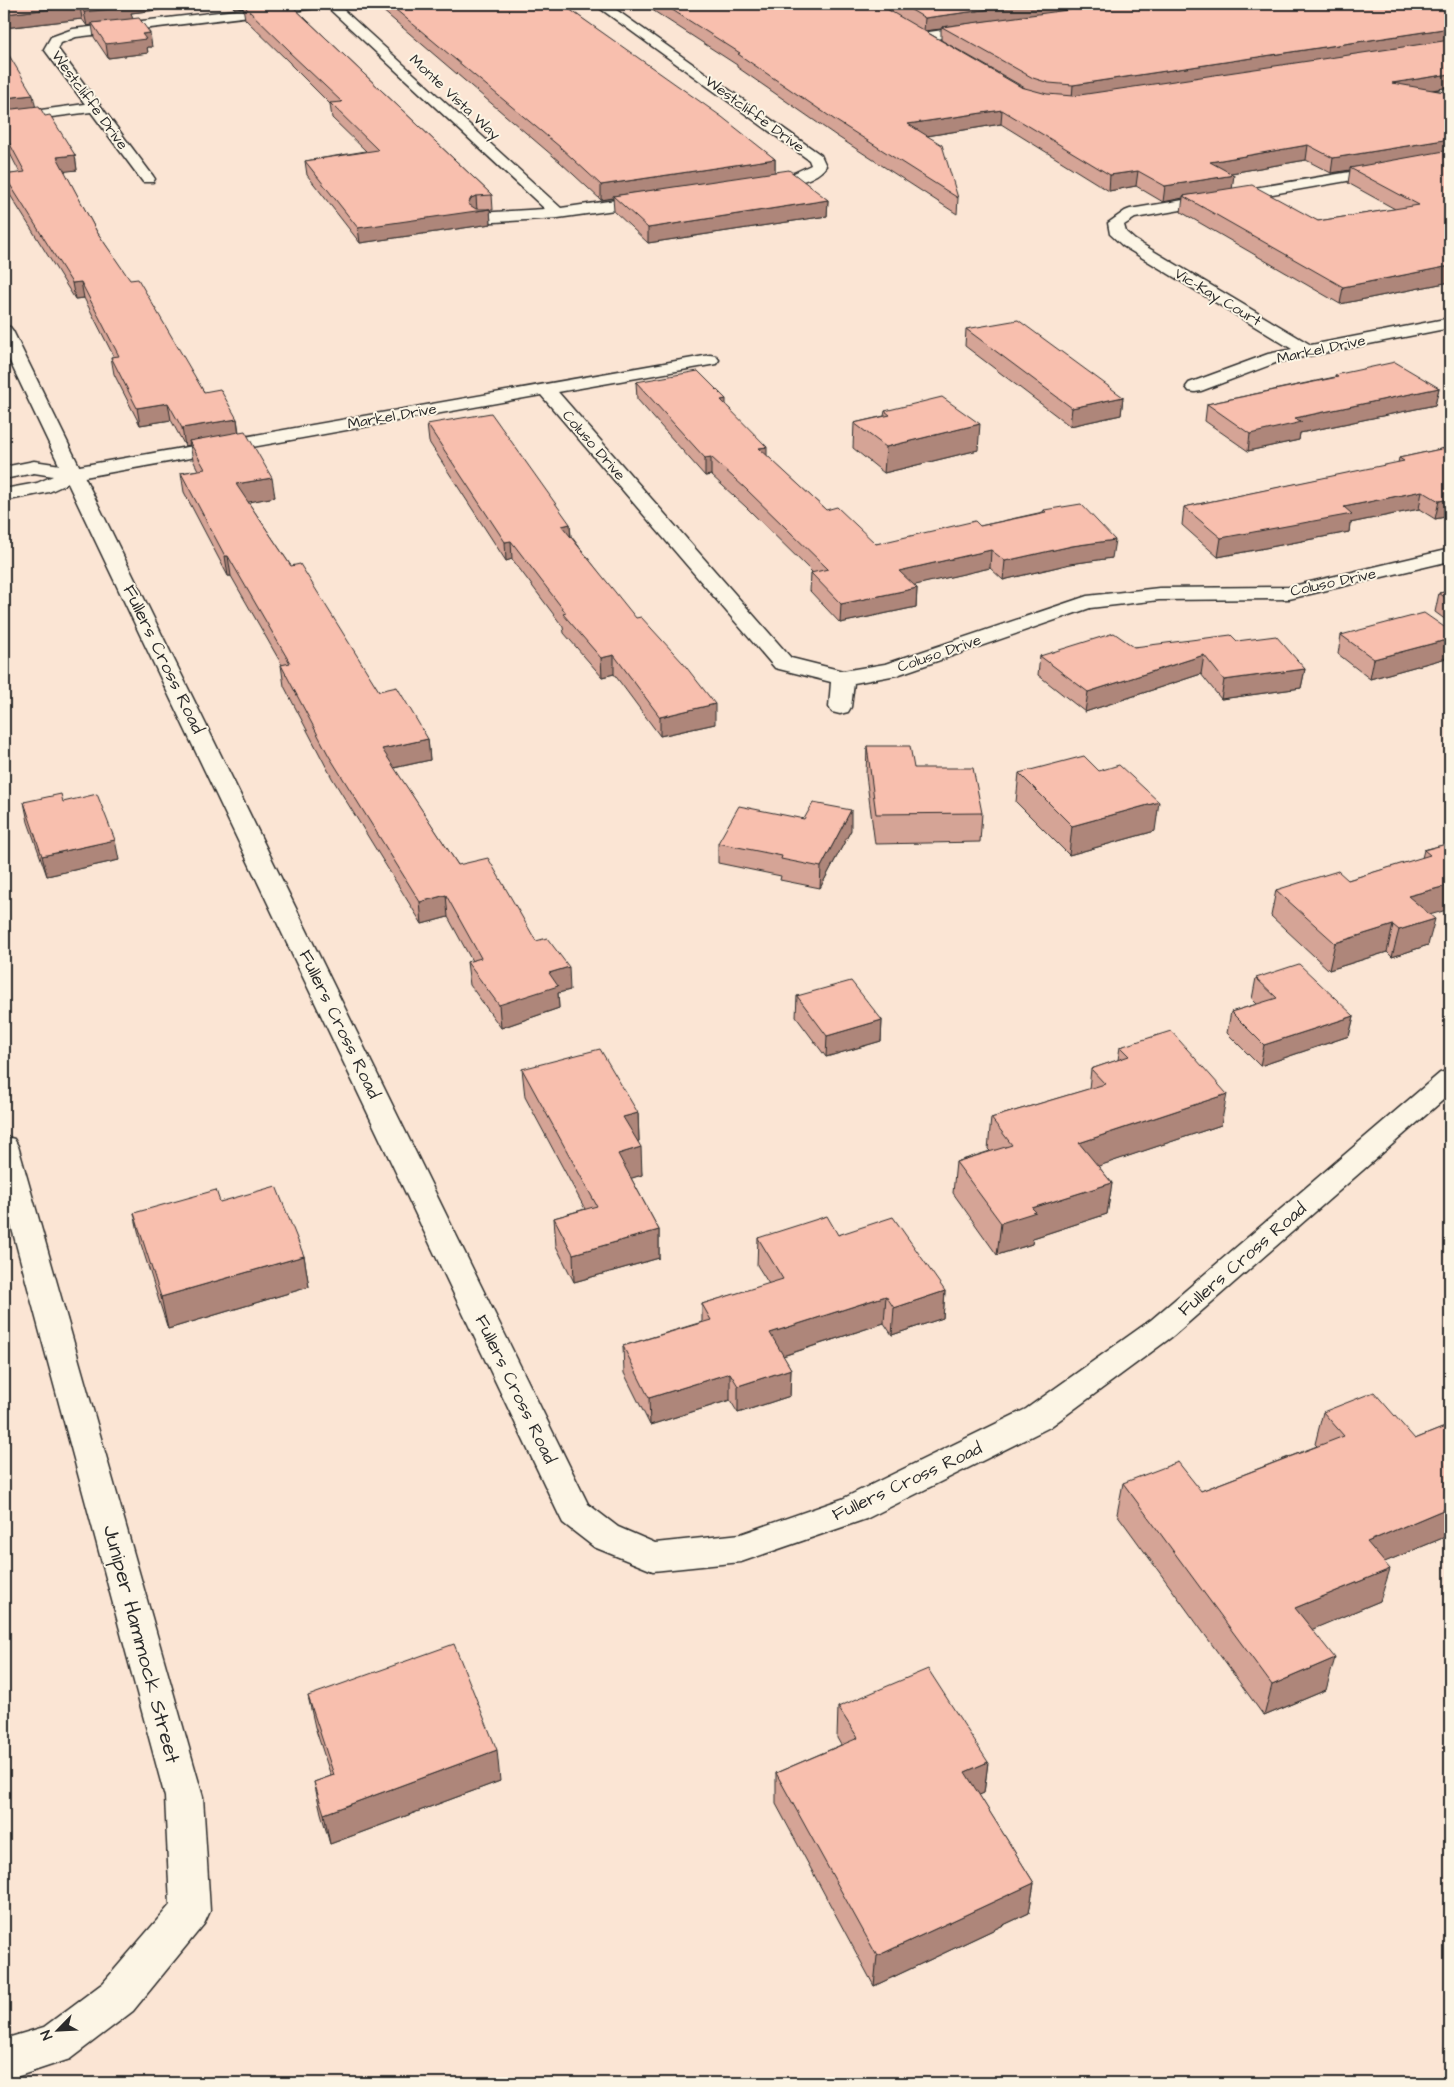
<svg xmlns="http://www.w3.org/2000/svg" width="1454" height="2087" font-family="'Architects Daughter',sans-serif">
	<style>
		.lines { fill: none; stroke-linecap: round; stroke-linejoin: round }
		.minor-casing { stroke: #2b2b2b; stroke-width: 3 }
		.tertiary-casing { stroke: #2b2b2b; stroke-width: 3 }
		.minor { fill: #fcf5e5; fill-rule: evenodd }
		.tertiary { fill: #fcf5e5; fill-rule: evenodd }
		.wall { fill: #d5a496; stroke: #2b2b2b; fill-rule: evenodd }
		.shaded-wall { fill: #ae867a; stroke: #2b2b2b }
		.building { fill: #f8bfae; stroke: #2b2b2b }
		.labels { text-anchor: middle; stroke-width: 4; stroke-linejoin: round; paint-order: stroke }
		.far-street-label { font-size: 15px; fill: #2b2b2b; stroke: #fcf5e5 }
		.street-label { font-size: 18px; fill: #2b2b2b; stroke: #fcf5e5 }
		.near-street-label { font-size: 21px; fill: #2b2b2b; stroke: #fcf5e5 }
	</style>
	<rect width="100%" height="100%" fill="#fbe5d4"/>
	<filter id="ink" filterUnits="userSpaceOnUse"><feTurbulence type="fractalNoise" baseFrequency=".02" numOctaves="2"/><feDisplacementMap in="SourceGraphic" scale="10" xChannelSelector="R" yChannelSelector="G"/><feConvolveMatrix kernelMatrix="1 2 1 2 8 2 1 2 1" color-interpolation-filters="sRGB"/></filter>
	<g filter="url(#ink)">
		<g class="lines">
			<g class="minor-casing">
				<path id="minor" d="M288 4H323L317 8 76 37 61 43 58 49 153 176 155 179 153 182H143L91 112 4 123V115L85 104 44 49 51 37 73 29Z
					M324 4H337L561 208 650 195 655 197 658 200 655 203 650 205 558 218 478 223 473 221 470 218 473 215 478 213 545 209Z
					M594 4H608L821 155 826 166C814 184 782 185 762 188L757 186 754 183 757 180 794 173 811 165 809 160Z
					M978 25 983 26 984 29 983 32 922 41 916 37 922 33Z
					M1450 155V163L1135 218 1124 225 1126 232 1135 240 1311 345 1450 318V328L1278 362 1201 391 1195 392 1189 391 1186 387 1189 383 1268 354 1292 349 1123 246 1110 234 1108 223 1125 211 1130 209Z
					M710 355 716 356 719 360 716 364 558 392 791 658 843 671 885 664 1087 596 1159 588 1289 587 1450 549V561L1289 599 1159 600 1090 608 897 675 854 683 851 707 848 712 840 714 832 712 829 707 831 682 775 668 541 395 79 478 49 492 4 501V489L37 483 53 476 34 473 4 479V467L34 461 74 467Z
					M4 1136 14 1139 18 1146 203 1797 210 1911 204 1924 133 2011 70 2059 4 2081V2039L44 2027 103 1983 170 1905 165 1797 4 1199Z"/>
			</g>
			<g class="tertiary-casing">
				<path id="tertiary" d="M4 326 10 327 13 331 588 1504 618 1527 655 1543 741 1534 842 1499 1026 1409 1151 1320 1440 1073 1450 1070V1094L1173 1336 1050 1427 866 1519 741 1562 653 1571 594 1547 563 1523 558 1513 4 349Z"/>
			</g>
			<use href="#minor" class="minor"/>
			<use href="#tertiary" class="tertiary"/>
		</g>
		<path class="wall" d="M4 4H208L131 13 132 18 152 47H147L148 53 108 58 94 37 92 25 87 26 82 19 4 28Z
			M230 4H290L492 195 493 210H490L491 224 360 243 307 175 305 161 366 151 332 118 330 104 291 65 290 63 245 19 243 7 234 8Z
			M375 4H562L775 159V172L828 200 827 216 648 243 614 211 613 198 601 200 560 162Z
			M643 4H1450V87L1434 90 1450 93V282L1340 304 1181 212 1183 198 1163 202 1136 186 1109 191 1001 124 927 136 958 198 957 214 838 137 737 67V65ZM941 29V40L1025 88 1021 87 925 31ZM1306 160 1331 173 1350 170 1348 183 1395 209 1318 221 1232 188 1231 173Z
			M4 43 5 49 35 106 45 116 75 155 77 170 64 171 97 232 204 392 237 419 239 432 275 497 248 502 291 566 379 691 428 739 430 760 394 768 458 865 536 941 570 990 558 993 559 1008 501 1028 470 985 467 962 472 961 448 917 422 924 332 778 284 686 281 665H282L231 576H228L184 492 181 473 198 470 193 460 190 445 185 446 171 420 140 425 114 374 111 357H114L84 298 75 299 7 190 4 175 20 173 4 142Z
			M966 329 1123 397 1121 415 1070 426 965 346Z
			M1335 375 1439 388 1435 405 1300 433 1299 440 1248 451 1205 421 1207 404 1335 377Z
			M636 382 726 404 767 456 826 510 876 544 980 526 1043 512 1044 510 1112 558 1070 564 1003 580 990 568 914 585 917 588 916 607 840 623 810 591 811 573 812 572 746 507 711 475 705 476 637 399Z
			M885 411 978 450 884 473 853 448 854 423 884 416Z
			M427 424 570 524 571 536 715 724 660 736 614 674 602 677 564 633 563 627 512 559 506 561 429 442Z
			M1450 447V516L1435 519 1419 509 1350 523 1349 532 1218 557 1182 525 1184 507 1398 463 1399 458Z
			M1450 591V623L1435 612 1439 593Z
			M1450 631V657L1370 679 1338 654 1341 635Z
			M1237 641 1305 669 1301 688 1221 699 1201 674 1085 712 1038 675 1040 656 1134 647Z
			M867 746 914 768 982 813 980 842 875 844 866 775Z
			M1019 773 1155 831 1069 855 1016 802Z
			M24 802H63L119 860 47 876 28 822Z
			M851 830 820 888 780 880 781 876 718 863V843Z
			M1450 843 1430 915 1428 945 1392 957 1387 952 1329 970 1271 916 1276 890 1348 880 1422 858 1424 850Z
			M1256 978 1354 1016 1349 1036 1260 1066 1227 1033 1231 1012 1257 1004 1252 999Z
			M797 996 882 1020 881 1041 826 1057 796 1017Z
			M1120 1047 1221 1125 1098 1166 1112 1183 1107 1214 1033 1238 1032 1244 997 1255 953 1193 956 1162 990 1151 988 1149 991 1118 1089 1089 1091 1069 1118 1060Z
			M522 1069 638 1113 639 1141H638L642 1175 631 1178 659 1230V1258L574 1282 556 1246 554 1218 585 1209 525 1097Z
			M220 1202 304 1256 309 1287 168 1329 141 1244 134 1213Z
			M838 1235 945 1291 943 1318 892 1335 884 1323 783 1356 791 1369 790 1396 738 1413 730 1400 650 1425 624 1373 623 1346 702 1322V1304L769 1284 757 1265 758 1238Z
			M1323 1412 1415 1439 1450 1425V1535L1384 1562 1380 1601 1312 1629 1326 1690 1264 1716 1117 1514 1123 1483 1201 1491 1317 1446 1315 1444Z
			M308 1696 500 1781 330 1844 321 1813 314 1782 331 1776 315 1727Z
			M838 1707 988 1762 984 1793 979 1795 1034 1883 1029 1913 874 1986 776 1804V1773L841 1745 837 1738Z"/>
		<path class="shaded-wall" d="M126 4H208L131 13 133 20 92 23V25L87 26 84 12Z
			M234 4H274L243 5V7L234 8Z
			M1028 4H1125L942 27 941 29 924 31 925 18Z
			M80 6 82 19 4 28V14Z
			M1450 28V41L1072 99 1073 85Z
			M150 33 152 47H147L148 53 108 58 106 44 142 34Z
			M1450 74V87L1389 97 1392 83Z
			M33 95 36 109 4 113V98Z
			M1002 110 1001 124 908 139V124Z
			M1450 139V154L1350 168V170L1331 173 1333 158Z
			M1308 145 1306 160 1208 177 1210 162Z
			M75 155 77 170 60 172 57 157Z
			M775 159V174L613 196V198L601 200V185Z
			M1138 171 1136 186 1109 191 1110 175Z
			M1234 175 1232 190 1183 196V198L1163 202 1165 186Z
			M476 196 477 211 490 209 491 224 360 243 358 228 468 204 471 198Z
			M828 200 827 216 648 243V228Z
			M1450 266V282L1340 304 1343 287Z
			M81 282 84 298 75 299 72 283Z
			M1439 388 1435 405 1300 433 1299 440 1248 451 1250 434 1295 418Z
			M1123 397 1121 415 1070 426 1072 408Z
			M726 399V416L721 400Z
			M168 403 171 420 140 425 137 408Z
			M237 419 239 436 189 441 190 445 185 446 182 428Z
			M980 424 978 450 884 473 886 447Z
			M767 447V465L759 448Z
			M711 457V475L705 476V458Z
			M272 478 275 497 239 504 236 484Z
			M1422 491 1419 509 1350 523 1349 532 1218 557 1221 538 1344 507Z
			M1450 499V516L1435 519 1439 501Z
			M570 524 571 542 562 526Z
			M1115 540 1112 558 1070 564 1003 580 1005 561 1072 546Z
			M511 541 512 559 506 561 505 542Z
			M991 550 990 568 898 589 899 571Z
			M225 556H228L231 576H228Z
			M917 588 916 607 840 623 841 604Z
			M1450 639V657L1370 679 1374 659Z
			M614 655V674L602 677 601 658Z
			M1204 655 1201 674 1085 712 1088 692Z
			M1305 669 1301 688 1221 699 1224 680Z
			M715 704V724L660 736V717Z
			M428 739 430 760 384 770 382 749Z
			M1159 802 1155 831 1069 855 1072 826Z
			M851 810V830L820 888 821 867Z
			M115 840 119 860 47 876 42 856Z
			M1450 885V909L1402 923 1408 896Z
			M446 895 448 917 422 924 420 902Z
			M1435 919 1428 945 1392 957 1399 930Z
			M1393 925 1387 952 1329 970 1335 943Z
			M569 967 570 990 558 993 559 1008 501 1028 499 1005 549 973Z
			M1354 1016 1349 1036 1260 1066 1264 1045Z
			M882 1020 881 1041 826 1057 827 1036Z
			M1227 1094 1221 1125 1075 1174 1079 1143Z
			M638 1113 639 1141 624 1145 623 1117Z
			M641 1147 642 1175 619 1182 618 1154Z
			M1112 1183 1107 1214 1033 1238 1032 1244 997 1255 1001 1223 1032 1208Z
			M659 1230V1258L574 1282 573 1254Z
			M304 1256 309 1287 168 1329 161 1297Z
			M945 1291 943 1318 892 1335 894 1308Z
			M886 1296 884 1323 770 1360V1333Z
			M791 1369 790 1396 738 1413V1386Z
			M730 1373V1400L650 1425 649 1398Z
			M1450 1507V1535L1358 1573 1367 1542Z
			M1390 1569 1380 1601 1287 1640 1295 1608Z
			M4 1612 7 1628 4 1629Z
			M1335 1658 1326 1690 1264 1716 1272 1685Z
			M497 1750 500 1781 330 1844 324 1814Z
			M988 1762 984 1793 961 1803 965 1772Z
			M1034 1883 1029 1913 874 1986 877 1956Z"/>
		<path class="building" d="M4 4H128L131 7 84 12 80 6 4 14Z
			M257 4H290L492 195 476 196 471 198 468 204 476 209H490L358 228 305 161 378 150 330 103 342 102 289 52H291L243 5Z
			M389 4H562L722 117 775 159 601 185 560 147Z
			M663 4H878L1021 87 1047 94 1073 96 1450 40V74L1392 83 1450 93V139L1333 158 1308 145 1210 162 1234 175 1165 186 1138 171 1110 175 1002 110 908 124 942 145 958 198 838 122 738 54 740 53Z
			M901 4H1028L925 18Z
			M1112 4H1450V28L1073 85 1049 83 1033 78 942 27Z
			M139 18 150 33 142 34 146 39 106 44 92 23Z
			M4 47 33 95 4 98Z
			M39 106 45 116 50 115 75 155 57 157 97 232 130 280 138 279 204 392 220 389 237 419 182 428 168 403 137 408 111 357 119 356 81 282 72 283 4 175 25 172 4 133V110Z
			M1450 150V266L1343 287 1183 196 1252 185 1318 221 1419 205 1350 168Z
			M789 170 828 200 648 228 613 196Z
			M1018 320 1123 397 1072 408 966 329Z
			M1395 362 1439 388 1295 418 1302 422 1250 434 1207 404 1338 377 1335 375Z
			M698 371 726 399 721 400 767 447 759 448 826 510 837 507 876 544 975 521 980 526 1046 512 1044 510 1081 504 1115 540 1072 546 1005 561 991 550 899 571 917 588 841 604 811 573 828 569 746 489 711 457 705 458 636 382Z
			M942 397 980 424 886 447 854 423 890 415 885 411Z
			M491 413 570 524 562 526 636 618 641 617 683 663 715 704 660 717 614 655 601 658 563 614 566 613 511 541 505 542 427 424Z
			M245 431 272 478 236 484 291 566 300 564 379 691 397 687 428 739 382 749 458 865 488 858 536 941 547 938 569 967 549 973 558 986 499 1005 467 962 481 958 446 895 420 902 329 756 281 665 290 663 228 556H225L181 473 205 469 189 441Z
			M1450 447V499L1439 501 1422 491 1344 507 1352 514 1221 538 1184 507 1404 461 1399 458Z
			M1450 591V601L1439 593Z
			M1424 613 1450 631V639L1374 659 1341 635Z
			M1114 633 1134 647 1231 635 1237 641 1276 636 1305 669 1224 680 1204 655 1088 692 1040 656Z
			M867 746H910L914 768H973L982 813 876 814Z
			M1084 756 1099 771 1119 765 1159 802 1072 826 1019 773Z
			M61 794 63 802 97 794 115 840 42 856 24 802Z
			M813 803 851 810 821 867 781 859 782 856 718 843 739 806 804 819Z
			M1450 843V885L1408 896 1435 919 1399 930 1393 925 1335 943 1276 890 1338 871 1348 880 1430 855 1424 850Z
			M1299 964 1354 1016 1264 1045 1231 1012 1277 998 1256 978Z
			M851 981 882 1020 827 1036 797 996Z
			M1171 1031 1227 1094 1079 1143 1112 1183 1032 1208 1036 1212 1001 1223 956 1162 1012 1145 991 1118 1105 1084 1091 1069 1129 1056 1120 1047Z
			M600 1049 638 1113 623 1117 641 1147 618 1154 659 1230 573 1254 554 1218 597 1206 522 1069Z
			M276 1186 304 1256 161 1297 134 1213 216 1190 220 1202Z
			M827 1216 838 1235 893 1217 945 1291 894 1308 886 1296 770 1333 791 1369 738 1386 730 1373 649 1398 623 1346 711 1320 702 1304 783 1279 758 1238Z
			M1374 1392 1415 1439 1450 1425V1507L1367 1542 1390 1569 1295 1608 1335 1658 1272 1685 1123 1483 1178 1462 1201 1491 1344 1436 1323 1412Z
			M454 1644 497 1750 324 1814 314 1782 334 1775 308 1696Z
			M928 1669 988 1762 965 1772 1034 1883 877 1956 776 1773 858 1738 838 1707Z"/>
	</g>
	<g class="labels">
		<g class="far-street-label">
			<text transform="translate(455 97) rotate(43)" y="5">Monte Vista Way</text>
			<text transform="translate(90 100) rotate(54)" y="5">Westcliffe Drive</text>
			<text transform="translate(755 114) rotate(36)" y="5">Westcliffe Drive</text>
			<text transform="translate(1218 297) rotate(31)" y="5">Vic-Kay Court</text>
			<text transform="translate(1321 349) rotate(-12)" y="5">Markel Drive</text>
			<text transform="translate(392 416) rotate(-10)" y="5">Markel Drive</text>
			<text transform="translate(594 445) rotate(49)" y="5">Coluso Drive</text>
			<text transform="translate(1333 582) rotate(-12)" y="5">Coluso Drive</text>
			<text transform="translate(939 653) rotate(-19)" y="5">Coluso Drive</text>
		</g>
		<g class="street-label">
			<text transform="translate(164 659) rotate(64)" y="6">Fullers Cross Road</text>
			<text transform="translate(340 1024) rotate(64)" y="6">Fullers Cross Road</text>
			<text transform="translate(1242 1259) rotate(-41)" y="6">Fullers Cross Road</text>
			<text transform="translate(516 1389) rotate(64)" y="6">Fullers Cross Road</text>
			<text transform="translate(907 1481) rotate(-25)" y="6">Fullers Cross Road</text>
		</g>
		<g class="near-street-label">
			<text transform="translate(142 1644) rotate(75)" y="7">Juniper Hammock Street</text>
		</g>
	</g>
	<rect width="1454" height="2087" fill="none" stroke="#fcf5e5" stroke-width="20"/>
	<rect x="10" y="10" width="1434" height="2067" fill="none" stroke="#2b2b2b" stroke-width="2" filter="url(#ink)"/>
	<g transform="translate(58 2030) rotate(246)" stroke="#fcf5e5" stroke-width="4" paint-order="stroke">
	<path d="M0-4L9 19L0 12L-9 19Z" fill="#2b2b2b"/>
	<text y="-8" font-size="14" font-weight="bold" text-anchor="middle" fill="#2b2b2b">N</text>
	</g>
</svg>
